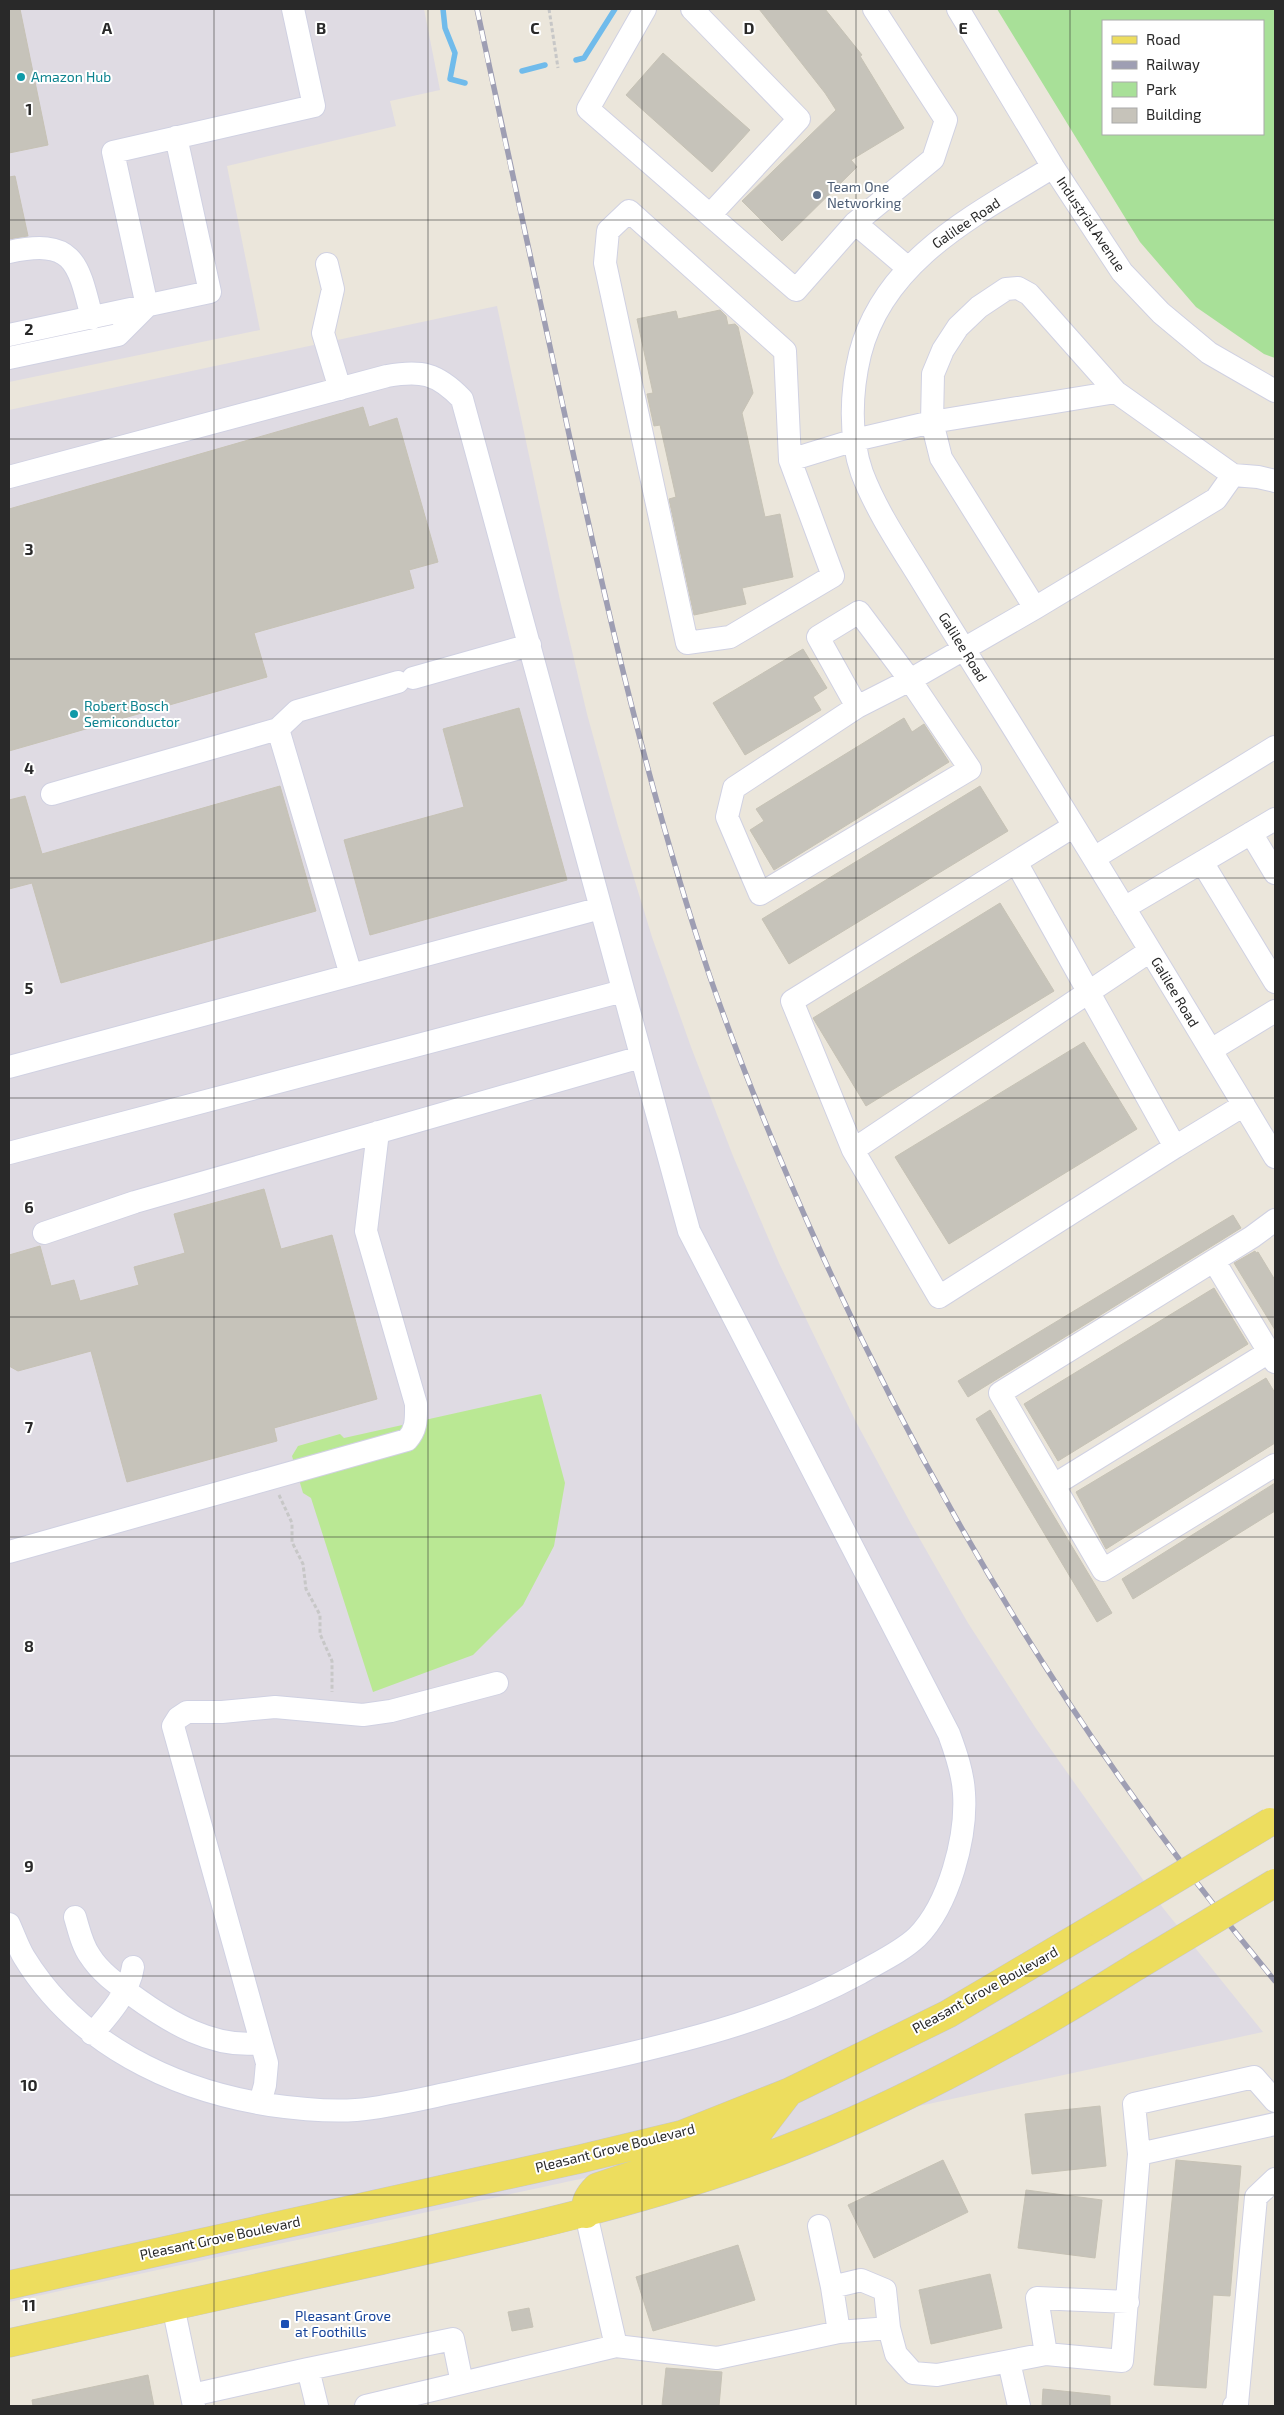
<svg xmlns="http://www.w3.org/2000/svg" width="1284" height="2415" font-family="'Exo 2',sans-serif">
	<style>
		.industrial { fill: #dfdbe3 }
		.green { fill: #a8e098; fill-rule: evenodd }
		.pitch { fill: #bae894 }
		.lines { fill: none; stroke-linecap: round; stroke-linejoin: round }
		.stream { stroke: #70bbeb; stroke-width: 5.5 }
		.building { fill: #c6c3ba; stroke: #c6c2b5 }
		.minor-casing { stroke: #d0d1e2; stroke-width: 24 }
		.major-casing { stroke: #c7c7c7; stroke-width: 29 }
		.path { stroke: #c7c7c7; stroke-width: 3; stroke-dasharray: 4 2.5; stroke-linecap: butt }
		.minor { stroke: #fff; stroke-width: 22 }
		.major { stroke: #eddd5e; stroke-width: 28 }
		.rail-casing { stroke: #9e9eb3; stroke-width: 5.5 }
		.rail { stroke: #fff; stroke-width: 4; stroke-dasharray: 11; stroke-linecap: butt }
		.major-bridge-casing { stroke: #c7c7c7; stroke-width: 29; stroke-linecap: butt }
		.major-bridge { stroke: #eddd5e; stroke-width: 28 }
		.grid { fill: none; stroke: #292929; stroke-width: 1; stroke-opacity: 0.55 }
		.culture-dot { fill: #0f9aa8; stroke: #fff; stroke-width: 2 }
		.service-dot { fill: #5c6f8a; stroke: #fff; stroke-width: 2 }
		.transit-dot { fill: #1a4fb4; stroke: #fff; stroke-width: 2 }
		.labels { text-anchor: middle; stroke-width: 4; stroke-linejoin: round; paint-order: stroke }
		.culture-label { font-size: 14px; fill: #0d838f; stroke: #fff; text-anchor: start }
		.service-label { font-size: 14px; fill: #4e5e75; stroke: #fff; text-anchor: start }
		.street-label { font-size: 14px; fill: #292929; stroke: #fff }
		.transit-label { font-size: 14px; fill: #164399; stroke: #fff; text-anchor: start }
		.grid-label { font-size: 16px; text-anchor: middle; font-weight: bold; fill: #292929; stroke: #fff; stroke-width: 4; stroke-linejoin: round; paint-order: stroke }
	</style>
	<rect width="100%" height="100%" fill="#ebe6db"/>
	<path class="industrial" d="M9 9H424L440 90 390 101 396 126 227 166 260 330 9 382Z
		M497 306 560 600 587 714 618 826 652 937 691 1047 733 1156 779 1263 855 1420 910 1522 968 1623 1035 1727 1163 1908 1263 2032 9 2302V410Z"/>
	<path class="green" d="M997 9H1275V358L1264 354 1196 307 1140 242ZM1103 21H1263V134H1103Z"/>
	<path class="pitch" d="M541 1394 565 1483 554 1546 523 1605 473 1655 373 1692 311 1498 303 1493 292 1456 298 1446 340 1434 344 1438Z"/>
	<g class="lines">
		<path class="stream" d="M443 9 445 28 455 53 450 79 465 83
			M576 60 584 58 615 9
			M522 71 545 65"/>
	</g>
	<path class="building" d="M9 9H20L48 145 9 153Z
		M759 9H825L862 55 860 56 904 128 851 160 857 167 782 241 742 201 836 110 825 93Z
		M663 53 750 130 712 172 626 95Z
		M15 176 28 236 9 239V177Z
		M720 310 726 316 728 325 735 324 738 327 753 393 742 413 765 517 780 514 793 577 742 588 746 604 694 615 669 499 676 497 660 425 654 426 647 394 653 393 637 319 676 311 678 319Z
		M363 407 369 427 397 418 438 562 409 570 414 588 254 633 267 677 9 751V509Z
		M803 649 827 688 813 697 821 710 745 755 713 703Z
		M519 708 567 880 370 935 344 840 464 807 443 729Z
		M904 718 912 732 924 724 949 762 774 870 750 830 764 821 756 809Z
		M280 786 316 911 61 983 32 883 9 889V800L25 796 42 854Z
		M980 786 1008 831 789 964 762 919Z
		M1000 903 1054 991 866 1106 813 1018Z
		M1084 1042 1137 1129 949 1244 895 1157Z
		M264 1189 281 1249 332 1235 377 1399 274 1428 277 1441 127 1482 91 1351 18 1371 9 1366V1255L40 1246 51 1286 74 1280 80 1301 139 1285 134 1267 185 1253 174 1214Z
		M1233 1215 1241 1228 968 1397 958 1381Z
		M1255 1251 1256 1253 1258 1252 1275 1280V1330L1234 1263Z
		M1214 1288 1248 1344 1058 1461 1024 1404Z
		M1266 1378 1275 1393V1443L1106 1549 1076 1492Z
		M990 1410 1112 1613 1097 1622 976 1419Z
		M1275 1483V1511L1133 1599 1122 1579Z
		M1100 2106 1106 2166 1032 2174 1025 2114Z
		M943 2160 968 2212 874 2258 848 2205Z
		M1176 2160 1241 2166 1230 2296 1213 2295 1206 2388 1154 2385Z
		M1026 2190 1102 2200 1095 2258 1018 2248Z
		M738 2245 755 2300 653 2331 636 2277Z
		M990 2274 1002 2328 931 2344 919 2290Z
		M529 2308 533 2327 512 2331 508 2312Z
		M666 2368 722 2372 719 2406H662Z
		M148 2375 154 2406H33L32 2400Z
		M1043 2389 1110 2396V2406H1042Z"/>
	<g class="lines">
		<g class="minor-casing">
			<path id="minor" d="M645 9 588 109 796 290 855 223 933 159 946 120 874 9
				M692 9 799 119 710 215
				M958 9 1053 167 1122 272 1161 313 1209 353 1275 391
				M1053 167C977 214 884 259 860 354 851 391 849 436 862 473 876 510 899 544 920 578 948 624 977 670 1006 716 1097 862 1186 1009 1275 1157
				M855 223 908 268
				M9 252C74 238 78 262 92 318
				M327 264 333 289 323 333 340 389
				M9 335 210 292 176 137
				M9 358 118 335 147 306 113 152 314 106 293 9
				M790 460 833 576 730 637 687 643 605 263 608 231 629 211 785 351 790 460 855 440 932 422 1116 392 1233 475 1216 499 1035 608 910 680 857 707 734 788 727 817 760 894 970 769 910 680 859 612 818 637 857 707
				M1233 475 1258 477 1275 481
				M9 477 387 376C421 370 437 373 462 399L689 1231 949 1734C956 1753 963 1773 964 1793 967 1837 949 1905 917 1937 901 1952 879 1962 860 1973 779 2017 698 2038 610 2058 559 2069 509 2080 459 2091 425 2098 390 2107 356 2110 327 2112 298 2109 270 2105 173 2090 77 2044 24 1957 18 1947 14 1935 9 1924
				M1035 608 941 458 932 422 933 374 943 350 958 327 979 307 1006 289 1018 288 1029 294 1116 392
				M413 678 530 645
				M278 729 297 711 398 682
				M52 794 278 729 351 975
				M1074 826 792 1001 853 1150 1150 951
				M1251 833 1275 873
				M1094 858 1275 747
				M1016 862 1175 1147 1244 1105
				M1202 862 1275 982
				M1124 908 1275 819
				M1211 1050 1275 1011
				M9 1067 601 908
				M853 1150 939 1297 1175 1147
				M9 1153 623 991
				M1275 1220 1252 1237 1000 1393 1103 1570 1275 1465
				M44 1233 135 1202 641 1057
				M1214 1261 1275 1362
				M1054 1485 1269 1352
				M9 1552 407 1440C417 1429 416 1419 416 1404L366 1231 378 1132
				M75 1917C79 1930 82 1945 90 1956 100 1972 117 1984 132 1995 169 2022 213 2049 261 2043
				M92 2034C108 2016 130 1991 133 1967
				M260 2103 265 2085 267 2063 173 1726 178 1718 187 1712H222L275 1707 363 1715 391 1711 497 1683
				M1139 2154 1275 2124
				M586 2214 616 2346
				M819 2226 832 2287
				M173 2306 194 2406
				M839 2332 832 2287 861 2280 885 2290 889 2328
				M1046 2354 1037 2298 1128 2302
				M1009 2362 1019 2406
				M308 2369 453 2339 462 2383
				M192 2395 308 2369 317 2406
				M366 2406 616 2346 717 2358 839 2332 889 2328 896 2354 913 2373 937 2375 1046 2354 1122 2361 1139 2154 1134 2104 1254 2077 1275 2101
				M1234 2406 1237 2404 1256 2197 1275 2179"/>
		</g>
		<g class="major-casing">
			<path id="major" d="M586 2214C584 2202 589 2195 597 2187L757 2134 789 2092
				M9 2285 580 2159 683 2134 789 2092 948 2014 1100 1924
				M9 2343C132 2315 256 2288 379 2261 503 2233 626 2206 745 2164 884 2115 1013 2044 1137 1966"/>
		</g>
		<path class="path" d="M549 9 558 68
			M279 1495 292 1523V1542L303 1564 306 1589 320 1615V1634L332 1661V1692"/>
		<use href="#minor" class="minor"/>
		<use href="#major" class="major"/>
		<g class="rail-casing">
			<path id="rail" d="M477 9C505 143 535 277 564 411 605 602 648 791 710 977 742 1069 779 1159 819 1248 938 1512 1090 1758 1275 1981"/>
		</g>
		<use href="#rail" class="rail"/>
		<g class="major-bridge-casing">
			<path id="major-bridge" d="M1100 1924 1270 1822
				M1137 1966 1275 1883"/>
		</g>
		<use href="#major-bridge" class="major-bridge"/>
	</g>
	<path class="grid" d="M214 9V2406M428 9V2406M642 9V2406M856 9V2406M1070 9V2406M9 220H1275M9 439H1275M9 659H1275M9 878H1275M9 1098H1275M9 1317H1275M9 1537H1275M9 1756H1275M9 1976H1275M9 2195H1275"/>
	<g class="culture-dot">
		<circle cx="21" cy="77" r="5"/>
		<circle cx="74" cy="714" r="5"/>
	</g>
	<circle class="service-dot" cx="817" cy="195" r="5"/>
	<rect class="transit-dot" x="280" y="2319" width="10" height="10" rx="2.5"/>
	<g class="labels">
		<g class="culture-label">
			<text x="31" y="82">Amazon Hub</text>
			<text x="84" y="711">Robert Bosch<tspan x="84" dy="16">Semiconductor</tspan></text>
		</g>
		<g class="service-label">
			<text x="827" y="192">Team One<tspan x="827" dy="16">Networking</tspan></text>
		</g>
		<g class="street-label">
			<text transform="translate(966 223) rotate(-34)" y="5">Galilee Road</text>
			<text transform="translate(1091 224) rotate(56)" y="5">Industrial Avenue</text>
			<text transform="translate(963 647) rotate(58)" y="5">Galilee Road</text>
			<text transform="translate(1175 992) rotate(59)" y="5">Galilee Road</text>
			<text transform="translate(985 1990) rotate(-29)" y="5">Pleasant Grove Boulevard</text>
			<text transform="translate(615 2148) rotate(-14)" y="5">Pleasant Grove Boulevard</text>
			<text transform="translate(220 2238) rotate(-12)" y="5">Pleasant Grove Boulevard</text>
		</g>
		<g class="transit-label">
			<text x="295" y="2321">Pleasant Grove<tspan x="295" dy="16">at Foothills</tspan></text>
		</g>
	</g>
	<g class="grid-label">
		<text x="107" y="34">A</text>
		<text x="321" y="34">B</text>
		<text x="535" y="34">C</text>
		<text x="749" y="34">D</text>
		<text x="963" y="34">E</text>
		<text x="29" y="115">1</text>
		<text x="29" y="335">2</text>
		<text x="29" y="555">3</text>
		<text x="29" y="774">4</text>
		<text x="29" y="994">5</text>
		<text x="29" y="1213">6</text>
		<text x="29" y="1433">7</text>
		<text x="29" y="1652">8</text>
		<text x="29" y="1872">9</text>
		<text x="29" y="2091">10</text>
		<text x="29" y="2311">11</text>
	</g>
	<rect width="1284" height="2415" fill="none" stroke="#292929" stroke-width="20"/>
	<rect x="1102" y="20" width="162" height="115" fill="#ffffff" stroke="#a9a9a9"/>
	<rect x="1112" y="36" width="25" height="8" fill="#eddd5e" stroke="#a9a9a9"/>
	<text x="1146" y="45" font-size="15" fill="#292929">Road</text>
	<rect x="1112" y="61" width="25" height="8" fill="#9e9eb3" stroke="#a9a9a9"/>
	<text x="1146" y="70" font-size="15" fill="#292929">Railway</text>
	<rect x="1112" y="82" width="25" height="15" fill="#a8e098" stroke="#a9a9a9"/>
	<text x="1146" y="95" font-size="15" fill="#292929">Park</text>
	<rect x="1112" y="108" width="25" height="15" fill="#c6c3ba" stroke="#a9a9a9"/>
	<text x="1146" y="120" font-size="15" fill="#292929">Building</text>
</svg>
